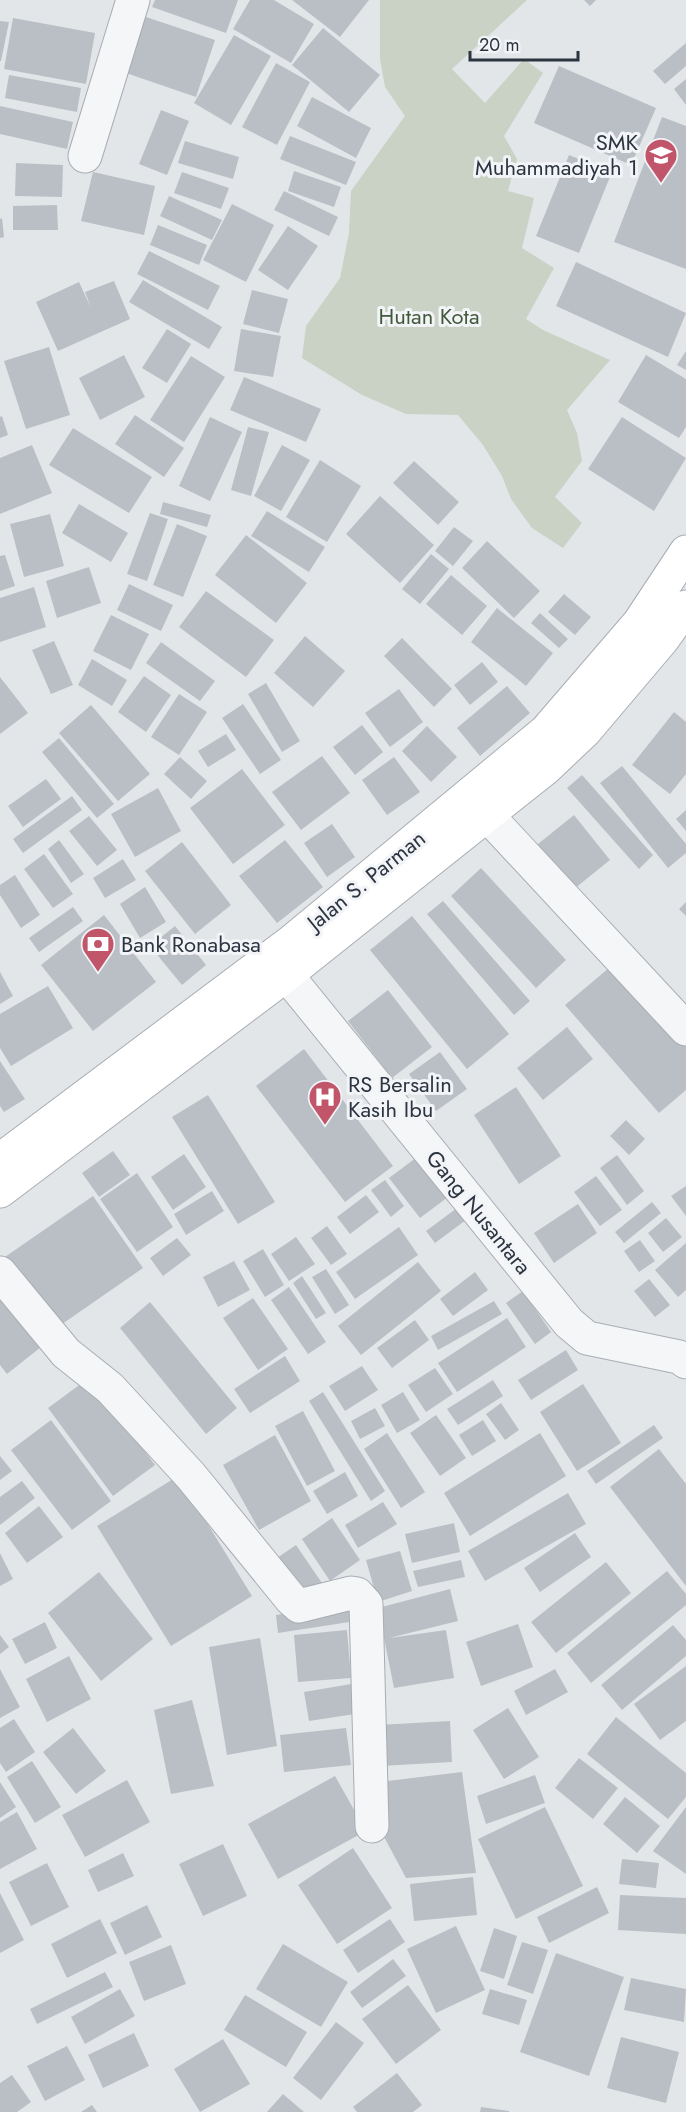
<svg xmlns="http://www.w3.org/2000/svg" width="686" height="2112" font-family="Jost,sans-serif">
	<style>
		.green { fill: #c9d2c5 }
		.building { fill: #babfc6 }
		.lines { fill: none; stroke-linecap: round; stroke-linejoin: round }
		.street-casing { stroke: #a8adb3; stroke-width: 35 }
		.secondary-casing { stroke: #a8adb3; stroke-width: 35 }
		.street { stroke: #f5f6f8; stroke-width: 33 }
		.secondary { stroke: #fff; stroke-width: 33 }
		.labels { text-anchor: middle; stroke-width: 6; stroke-linejoin: round; paint-order: stroke }
		.poi-label { font-size: 22px; fill: #2c3440; stroke: #f2f4f7; text-anchor: start }
		.park-label { font-size: 22px; fill: #425a3b; stroke: #f2f4f7 }
		.street-label { font-size: 22px; fill: #2c3440; stroke: #f2f4f7 }
	</style>
	<rect width="100%" height="100%" fill="#e3e6e9"/>
	<path class="green" d="M380 0H527L452 69 485 103 524 59 543 73 504 136 517 159 508 191 534 198 522 248 554 268 526 319 543 330 610 360 567 410 577 433 582 461 555 497 582 523 563 548 532 528 511 499 502 476 483 445 458 415 406 414 362 395 302 358 306 326 340 278 349 233 351 191 405 116 385 87 380 59Z"/>
	<path class="building" d="M155 0H238L226 33 152 7Z
		M250 0H274L314 24 291 63 233 29Z
		M292 0H369L340 37Z
		M584 0H596L590 6Z
		M143 16 215 40 196 97 123 72Z
		M13 18 95 33 86 84 4 69Z
		M0 21 9 22 1 61H0Z
		M323 28 380 75 349 112 292 65Z
		M234 35 271 56 231 125 194 103Z
		M686 43V66L665 84 653 71Z
		M276 63 310 82 277 145 242 127Z
		M559 66 656 108 631 165 534 123Z
		M9 75 81 88 77 112 5 98Z
		M686 79V105L674 89Z
		M312 97 371 128 356 158 297 126Z
		M0 106 73 122 67 149 0 134Z
		M161 110 189 121 167 175 139 164Z
		M662 117 686 126V269L614 242Z
		M290 136 356 162 346 185 280 159Z
		M185 141 239 157 233 179 178 163Z
		M569 155 612 172 579 253 536 236Z
		M16 163 63 165 62 197 15 196Z
		M294 171 341 187 334 207 288 191Z
		M93 172 155 186 144 235 81 221Z
		M182 172 229 188 221 209 174 193Z
		M284 191 338 217 329 236 274 210Z
		M169 196 222 220 212 240 160 216Z
		M232 204 274 225 246 282 203 260Z
		M57 205 58 230H13V206Z
		M2 218 4 237 0 238V219Z
		M158 225 207 245 199 265 150 245Z
		M288 226 318 246 288 290 258 270Z
		M149 251 220 286 208 310 137 274Z
		M576 262 686 313 668 357 556 306Z
		M143 280 222 327 209 349 129 302Z
		M114 281 130 319 58 351 36 302 79 282 91 308 85 292Z
		M252 290 288 299 279 333 243 324Z
		M167 329 191 344 167 383 142 368Z
		M241 329 281 336 273 377 234 371Z
		M49 347 70 415 26 429 4 361Z
		M686 351V370L677 365Z
		M124 355 145 397 100 420 79 378Z
		M646 355 686 379V427L679 438 618 402Z
		M191 356 225 377 184 442 150 420Z
		M244 377 321 409 306 442 230 410Z
		M135 415 184 448 164 477 115 444Z
		M2 416 8 435 0 438V417Z
		M210 417 242 432 210 501 179 486Z
		M622 417 686 458 654 511 588 469Z
		M248 427 269 432 251 496 231 490Z
		M73 428 152 477 129 513 49 465Z
		M32 445 52 493 0 514V458Z
		M282 445 310 460 281 511 254 496Z
		M320 460 361 486 327 542 286 517Z
		M414 461 459 502 438 525 393 483Z
		M380 496 434 545 400 583 346 534Z
		M163 502 211 515 207 527 160 514Z
		M79 504 128 533 111 562 62 533Z
		M267 511 325 547 309 572 251 536Z
		M150 513 168 519 147 581 127 574Z
		M50 514 64 566 24 577 10 524Z
		M177 524 207 536 183 597 153 585Z
		M454 527 473 541 453 566 435 551Z
		M246 535 307 583 276 623 215 575Z
		M487 541 540 591 514 618 462 568Z
		M431 554 449 569 420 604 402 589Z
		M5 555 15 586 0 591V556Z
		M89 567 101 603 57 618 46 581Z
		M451 575 487 606 462 635 426 604Z
		M129 584 173 605 161 631 117 610Z
		M34 587 46 627 0 642V598Z
		M206 591 274 640 246 677 179 627Z
		M564 594 591 617 575 635 548 612Z
		M497 608 553 653 526 686 471 642Z
		M540 613 568 639 559 648 531 623Z
		M111 615 149 634 131 670 93 651Z
		M305 636 345 671 313 707 274 673Z
		M402 638 452 689 434 707 384 656Z
		M54 641 73 685 51 694 32 650Z
		M161 642 215 681 200 701 146 663Z
		M92 659 127 680 112 706 78 685Z
		M482 662 498 682 470 705 454 685Z
		M144 676 171 695 146 732 118 712Z
		M0 677 28 713 0 734Z
		M266 683 300 741 282 752 248 694Z
		M507 686 530 713 480 756 457 728Z
		M399 689 423 722 390 747 365 713Z
		M179 694 207 712 179 755 151 737Z
		M243 704 281 760 260 774 222 718Z
		M91 705 150 774 118 801 59 733Z
		M674 712 686 722V774L670 794 632 765Z
		M362 725 383 752 355 775 333 747Z
		M427 726 457 757 431 782 402 751Z
		M226 734 236 750 208 767 198 751Z
		M59 738 114 804 97 818 42 752Z
		M322 756 350 793 301 830 272 792Z
		M180 757 207 781 191 799 164 774Z
		M394 757 420 792 387 815 362 780Z
		M622 766 686 844V853L668 868 600 783Z
		M242 769 285 825 233 864 190 808Z
		M582 775 653 855 639 869 567 788Z
		M46 779 61 799 23 827 8 806Z
		M158 788 181 831 135 857 111 814Z
		M72 796 82 810 23 853 13 839Z
		M686 810V831L676 819Z
		M574 815 610 860 569 893 533 848Z
		M89 816 117 850 97 866 69 831Z
		M332 824 355 857 327 877 304 843Z
		M59 840 84 874 71 883 48 849Z
		M285 840 323 887 277 923 239 876Z
		M182 842 231 905 195 934 145 871Z
		M44 854 73 894 53 908 24 869Z
		M123 859 136 880 105 898 93 878Z
		M481 868 566 960 536 988 451 896Z
		M15 875 40 915 21 928 0 895V885Z
		M145 887 166 922 140 938 120 904Z
		M443 901 530 1001 514 1015 427 914Z
		M686 902V916L679 909Z
		M73 907 83 921 39 952 29 938Z
		M104 915 156 982 93 1031 41 965Z
		M412 916 509 1034 467 1069 370 950Z
		M175 926 206 965 182 985 150 946Z
		M616 962 686 1042V1090L659 1113 565 1005Z
		M0 972 13 996 0 1004Z
		M48 986 73 1028 11 1066 0 1048V1014Z
		M388 990 432 1047 392 1078 348 1021Z
		M567 1027 593 1059 543 1100 517 1068Z
		M304 1049 393 1166 345 1202 256 1086Z
		M440 1052 467 1089 436 1111 409 1074Z
		M0 1061 25 1099 4 1112 0 1106Z
		M516 1087 561 1156 519 1184 474 1115Z
		M208 1095 275 1202 238 1224 172 1117Z
		M626 1120 645 1139 629 1155 610 1136Z
		M113 1151 130 1175 99 1197 82 1173Z
		M184 1154 206 1187 173 1210 151 1177Z
		M617 1155 644 1191 627 1205 600 1168Z
		M417 1157 448 1197 420 1218 389 1178Z
		M137 1173 173 1227 137 1252 100 1199Z
		M596 1176 622 1210 600 1226 574 1192Z
		M385 1180 404 1206 391 1217 371 1190Z
		M686 1186V1216L671 1196Z
		M212 1191 224 1211 186 1235 174 1214Z
		M366 1195 379 1212 350 1234 337 1217Z
		M93 1196 143 1268 52 1331 2 1259Z
		M652 1202 661 1213 624 1243 615 1232Z
		M578 1204 597 1233 554 1263 534 1233Z
		M457 1208 466 1220 435 1243 426 1231Z
		M666 1218 682 1237 663 1252 648 1233Z
		M327 1226 347 1254 331 1265 311 1238Z
		M399 1227 418 1255 355 1299 336 1272Z
		M296 1237 315 1264 289 1281 271 1254Z
		M177 1238 191 1255 163 1276 150 1258Z
		M640 1240 655 1261 639 1272 624 1251Z
		M686 1243V1290L678 1297 655 1270Z
		M263 1249 284 1285 265 1297 243 1261Z
		M234 1261 250 1290 218 1307 203 1277Z
		M418 1262 441 1291 361 1355 338 1326Z
		M326 1269 349 1305 335 1314 312 1277Z
		M475 1272 488 1290 453 1316 440 1299Z
		M302 1276 326 1313 316 1319 293 1283Z
		M649 1279 670 1305 655 1317 634 1291Z
		M289 1287 326 1342 308 1354 271 1300Z
		M523 1291 551 1332 535 1344 506 1303Z
		M0 1294 41 1347 7 1374 0 1365Z
		M253 1298 288 1349 258 1370 223 1318Z
		M494 1301 502 1314 438 1350 431 1336Z
		M150 1302 237 1408 206 1434 120 1328Z
		M507 1318 526 1347 457 1392 438 1363Z
		M415 1320 429 1340 392 1368 377 1348Z
		M566 1350 578 1370 531 1400 518 1380Z
		M285 1356 300 1381 250 1413 234 1389Z
		M362 1366 378 1390 345 1411 329 1386Z
		M435 1368 453 1394 426 1412 408 1385Z
		M90 1377 155 1465 113 1496 48 1408Z
		M493 1380 503 1396 458 1425 447 1409Z
		M583 1384 621 1443 577 1471 540 1412Z
		M323 1392 385 1491 371 1501 309 1401Z
		M403 1392 420 1420 397 1433 381 1405Z
		M501 1403 519 1430 505 1440 486 1414Z
		M375 1408 385 1426 360 1439 351 1421Z
		M303 1411 335 1471 307 1486 275 1426Z
		M436 1415 466 1458 440 1476 410 1433Z
		M51 1420 111 1501 72 1530 11 1450Z
		M483 1420 496 1441 472 1456 459 1435Z
		M654 1425 663 1438 596 1484 587 1471Z
		M387 1433 425 1492 401 1508 364 1449Z
		M540 1433 566 1476 470 1536 444 1493Z
		M275 1435 311 1501 259 1530 223 1465Z
		M659 1449 686 1484V1586L610 1487Z
		M0 1456 12 1471 0 1480Z
		M345 1472 358 1496 327 1514 313 1491Z
		M178 1476 252 1596 171 1646 97 1526Z
		M22 1481 35 1498 0 1525V1497Z
		M568 1493 586 1524 485 1581 468 1551Z
		M383 1502 397 1524 358 1548 345 1525Z
		M39 1506 63 1537 27 1563 5 1533Z
		M332 1518 360 1560 330 1581 302 1539Z
		M454 1523 460 1552 412 1563 405 1534Z
		M575 1533 591 1557 540 1592 524 1568Z
		M296 1545 322 1583 303 1596 277 1558Z
		M400 1551 412 1591 378 1602 366 1560Z
		M0 1553 13 1579 0 1586Z
		M461 1560 465 1577 418 1587 413 1571Z
		M606 1562 631 1593 556 1653 531 1622Z
		M667 1571 686 1594V1605L591 1683 567 1653Z
		M99 1572 153 1639 101 1681 48 1613Z
		M450 1589 458 1621 389 1638 446 1630 454 1678 394 1688 378 1608Z
		M354 1604 356 1621 278 1633 276 1615Z
		M45 1622 57 1648 25 1664 12 1639Z
		M518 1624 533 1667 481 1686 466 1642Z
		M673 1625 686 1640V1656L622 1710 601 1685Z
		M347 1630 351 1678 298 1682 294 1635Z
		M0 1635 9 1647 0 1654Z
		M260 1638 277 1746 227 1755 209 1647Z
		M69 1656 91 1699 47 1722 26 1679Z
		M686 1666V1721L660 1740 634 1704Z
		M0 1669 20 1707 0 1718Z
		M555 1669 568 1692 526 1715 514 1691Z
		M363 1682 368 1712 309 1721 304 1692Z
		M192 1700 214 1786 171 1794 154 1710Z
		M508 1708 539 1757 504 1779 473 1730Z
		M616 1717 686 1773V1797L668 1819 587 1754Z
		M14 1719 35 1752 6 1772 0 1763V1728Z
		M450 1721 452 1762 381 1766 379 1725Z
		M73 1728 106 1771 76 1794 43 1752Z
		M346 1728 351 1765 284 1772 280 1735Z
		M579 1758 618 1788 593 1819 555 1788Z
		M32 1761 61 1807 35 1823 7 1777Z
		M462 1772 476 1873 406 1878 382 1833 379 1782Z
		M535 1775 545 1803 486 1824 477 1796Z
		M335 1776 366 1831 278 1879 248 1824Z
		M127 1780 150 1822 85 1857 62 1815Z
		M0 1782 16 1807 0 1818Z
		M625 1797 660 1826 637 1853 603 1824Z
		M545 1807 583 1886 516 1919 478 1839Z
		M686 1807V1874L653 1851Z
		M17 1812 37 1849 0 1869V1822Z
		M223 1844 247 1896 203 1916 179 1864Z
		M353 1848 392 1908 337 1944 298 1885Z
		M123 1853 134 1876 98 1892 88 1870Z
		M622 1859 659 1863 656 1888 619 1884Z
		M47 1863 69 1907 31 1926 9 1882Z
		M473 1877 477 1915 414 1921 410 1884Z
		M597 1887 609 1913 549 1943 537 1917Z
		M0 1893 24 1940 0 1953Z
		M620 1895 686 1898V1934L618 1930Z
		M147 1905 162 1937 125 1955 110 1923Z
		M100 1919 117 1953 67 1978 51 1944Z
		M390 1919 405 1942 358 1973 343 1950Z
		M456 1926 485 1990 436 2013 407 1949Z
		M494 1928 517 1936 504 1979 480 1971Z
		M522 1942 548 1950 533 1994 507 1985Z
		M283 1944 348 1982 321 2027 256 1989Z
		M171 1945 186 1984 144 2001 129 1962Z
		M556 1953 624 1977 589 2076 520 2052Z
		M393 1959 406 1976 362 2008 350 1992Z
		M105 1972 113 1987 37 2024 30 2009Z
		M631 1978 686 1989 684 2022 624 2010Z
		M408 1985 441 2030 396 2064 362 2019Z
		M120 1989 135 2016 85 2044 71 2017Z
		M490 1989 527 2000 519 2025 482 2014Z
		M245 1995 307 2032 286 2067 224 2030Z
		M336 2022 364 2043 321 2100 293 2078Z
		M134 2033 149 2066 103 2088 88 2055Z
		M621 2037 679 2052 666 2103 607 2088Z
		M223 2039 250 2084 200 2112 174 2069Z
		M67 2046 85 2080 45 2101 27 2066Z
		M397 2073 422 2105 413 2112H357L353 2107Z
		M12 2075 31 2102 17 2112H0V2083Z
		M283 2094 304 2112H267Z
		M92 2105 97 2112H81Z
		M481 2107 509 2111V2112H480Z"/>
	<g class="lines">
		<g class="street-casing">
			<path id="street" d="M85 156 133 0
				M487 815 686 1029
				M272 957 569 1323 587 1338 679 1357 686 1362
				M0 1273 66 1353 110 1388 191 1476 291 1599 299 1606 351 1593 357 1594 366 1604 372 1826"/>
		</g>
		<g class="secondary-casing">
			<path id="secondary" d="M0 1160 291 942 546 731 639 623 686 552
				M0 1191 286 975 546 768 585 731 662 640 686 607"/>
		</g>
		<use href="#street" class="street"/>
		<use href="#secondary" class="secondary"/>
	</g>
	<defs>
		<g id="school-pin" transform="scale(1.725)"><path d="M0 17L-7.5 6A9.5 9.5 0 1 1 7.5 6Z" fill="#c1556a" stroke="#f2f4f7"/><path d="M0-5L7-2L0 1L-7-2ZM-4 1L0 2.5L4 1V4Q0 6-4 4Z" fill="#fff"/></g>
		<g id="bank-pin" transform="scale(1.725)"><path d="M0 17L-7.5 6A9.5 9.5 0 1 1 7.5 6Z" fill="#c1556a" stroke="#f2f4f7"/><path d="M-6-4H6V4H-6ZM0-2.3a2.3 2.3 0 1 0 0 4.6a2.3 2.3 0 1 0 0-4.6Z" fill="#fff"/></g>
		<g id="hospital-pin" transform="scale(1.725)"><path d="M0 17L-7.5 6A9.5 9.5 0 1 1 7.5 6Z" fill="#c1556a" stroke="#f2f4f7"/><path d="M-5-5h3v3.5h4V-5h3V5h-3V1.5h-4V5h-3Z" fill="#fff"/></g>
	</defs>
	<g fill-rule="evenodd">
		<use href="#school-pin" x="661" y="155"/>
		<use href="#bank-pin" x="98" y="944"/>
		<use href="#hospital-pin" x="325" y="1097"/>
	</g>
	<g class="labels">
		<g class="poi-label">
			<text x="638" y="150" text-anchor="end">SMK<tspan x="638" dy="25">Muhammadiyah 1</tspan></text>
			<text x="121" y="952">Bank Ronabasa</text>
			<text x="348" y="1092">RS Bersalin<tspan x="348" dy="25">Kasih Ibu</tspan></text>
		</g>
		<g class="park-label">
			<text x="429" y="324">Hutan Kota</text>
		</g>
		<g class="street-label">
			<text transform="translate(366 880) rotate(-39)" y="8">Jalan S. Parman</text>
			<text transform="translate(479 1212) rotate(51)" y="8">Gang Nusantara</text>
		</g>
	</g>
	<path d="M470 51v9h108v-9" fill="none" stroke="#2c3440" stroke-width="3"/>
	<text x="479" y="51" font-size="18" fill="#2c3440" stroke="#f2f4f7" stroke-width="4.5" paint-order="stroke">20 m</text>
</svg>
